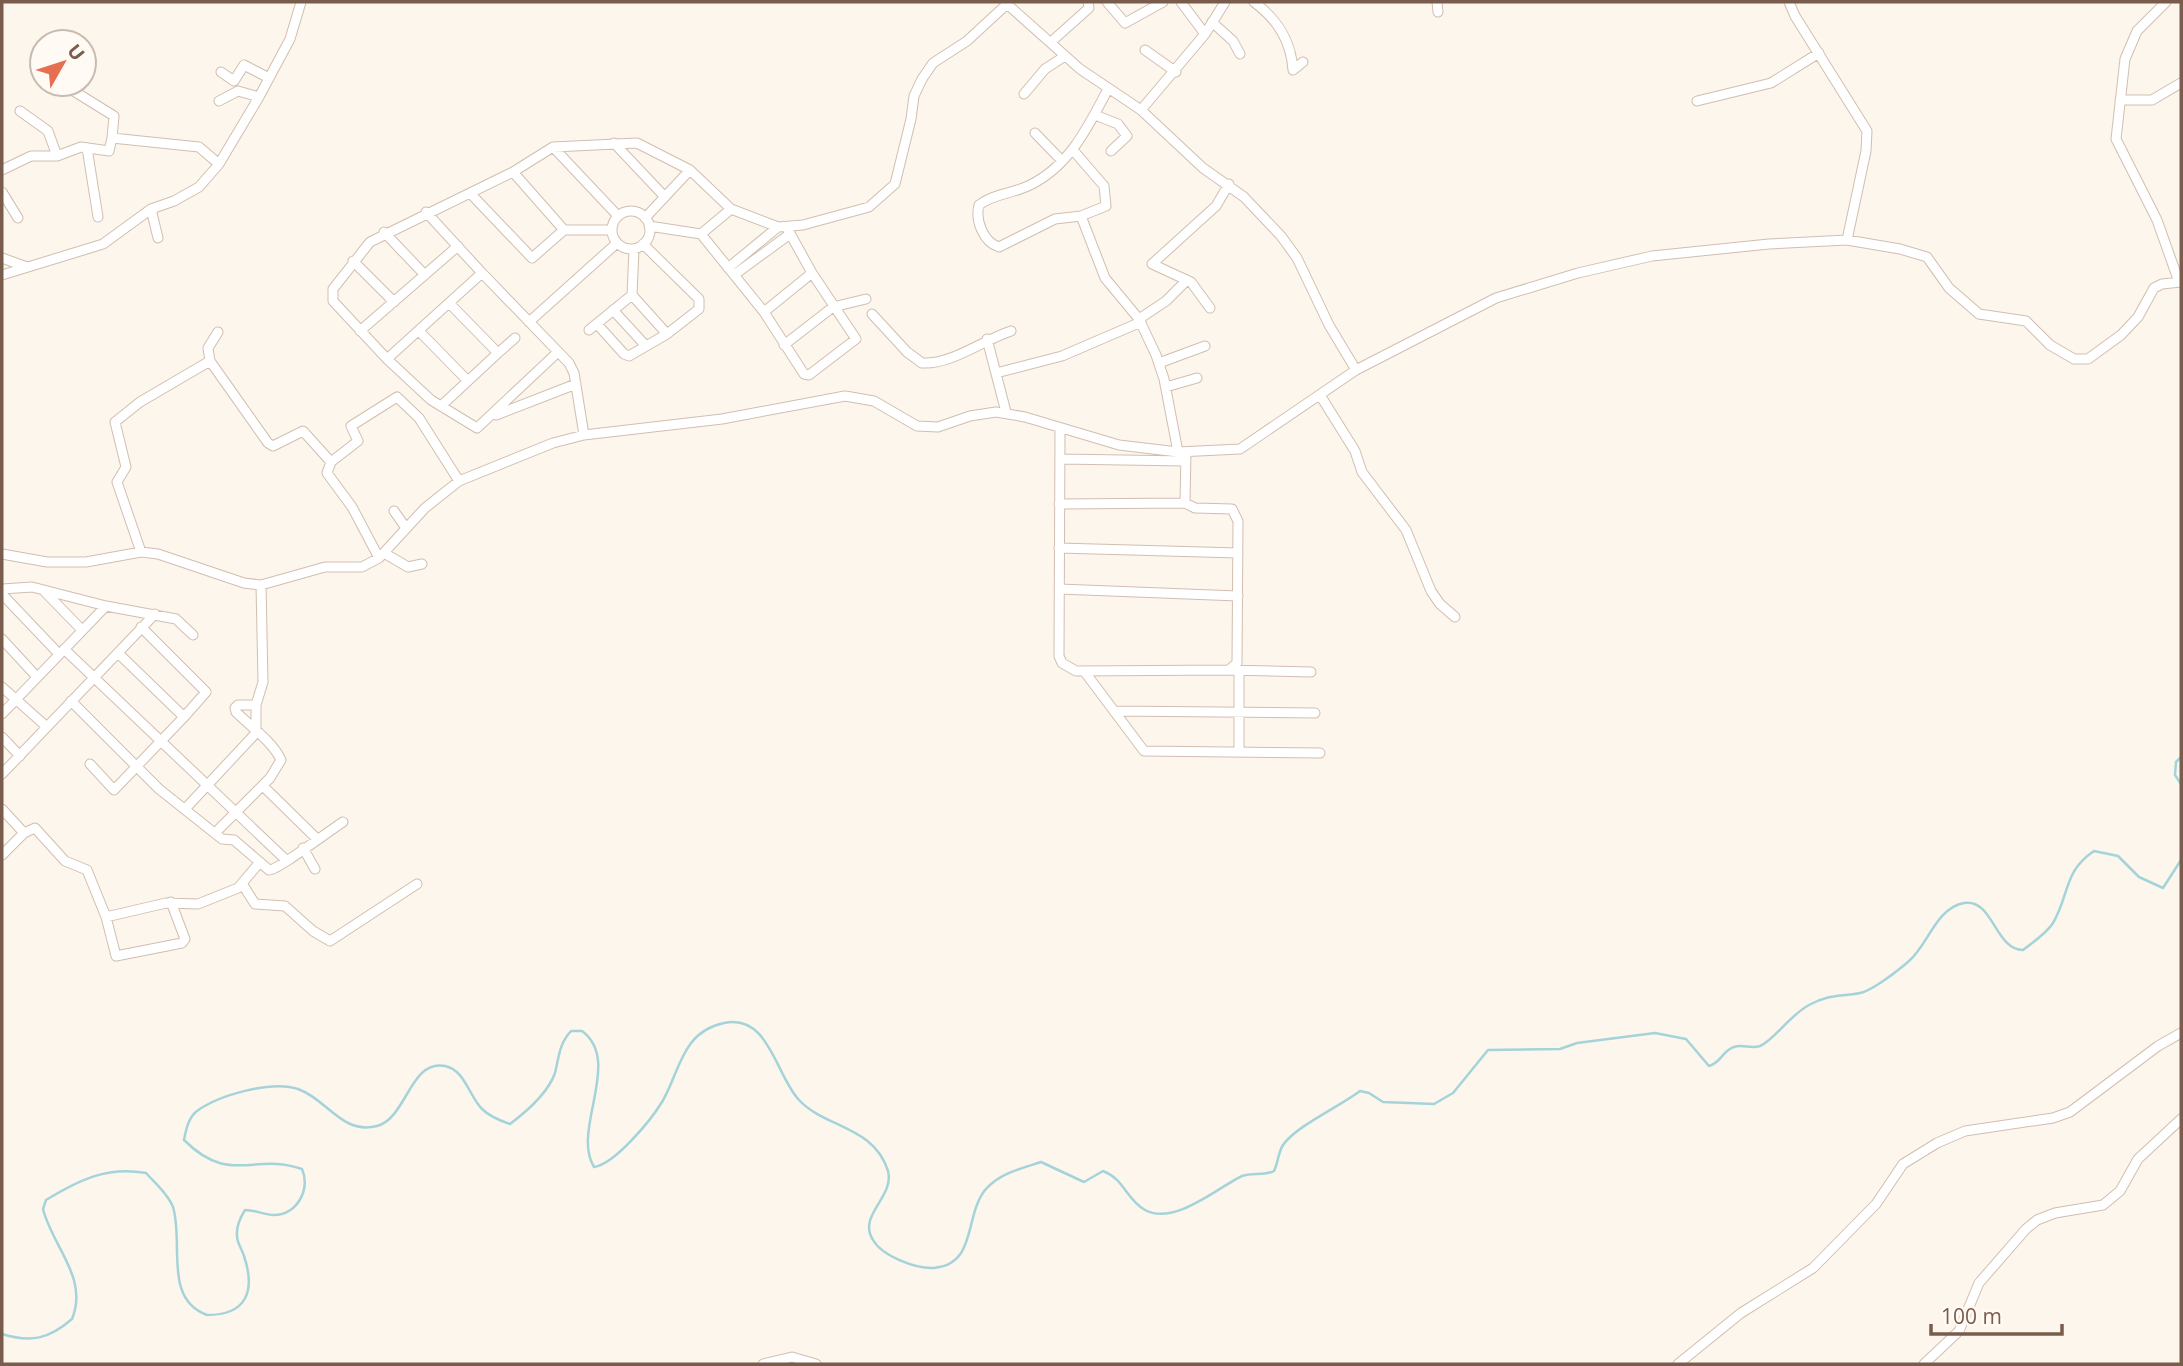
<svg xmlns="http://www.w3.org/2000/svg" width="2183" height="1366" font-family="'Open Sans',sans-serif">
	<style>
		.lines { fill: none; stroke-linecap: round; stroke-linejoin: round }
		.stream { stroke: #a5d3da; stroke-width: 2.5 }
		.street-casing { stroke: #d1beb0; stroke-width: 11 }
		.street { stroke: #fff; stroke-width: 9 }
	</style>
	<rect width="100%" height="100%" fill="#fdf6ec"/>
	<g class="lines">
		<path class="stream" d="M2181 757 2176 762 2175 775 2181 784
			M2 1334C31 1343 49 1339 72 1319 89 1278 52 1246 43 1209L46 1200C79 1180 107 1166 146 1173 155 1183 168 1194 173 1207 184 1243 163 1299 207 1315 246 1315 256 1292 244 1256 242 1249 237 1243 237 1236 236 1226 240 1218 245 1210 256 1210 264 1215 274 1215 297 1215 311 1189 302 1169 254 1152 230 1186 184 1140 186 1130 188 1118 197 1111 219 1095 272 1080 298 1089 327 1099 342 1135 377 1126 407 1118 410 1059 445 1066 465 1070 469 1096 482 1109 489 1116 501 1121 510 1124 526 1112 548 1093 555 1073 559 1057 559 1044 571 1031H582C623 1061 571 1130 594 1167 615 1164 651 1120 662 1102 680 1072 681 1032 724 1023 769 1013 776 1076 799 1100 825 1128 874 1126 888 1171 895 1197 857 1215 873 1240 882 1256 916 1269 934 1268 977 1264 964 1217 985 1190 1000 1173 1020 1169 1041 1162L1084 1182 1103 1171C1124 1179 1126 1199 1145 1210 1174 1226 1217 1188 1242 1176 1252 1172 1264 1176 1274 1171 1278 1163 1278 1153 1283 1145 1296 1126 1339 1107 1360 1091L1369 1093 1383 1102 1434 1104 1453 1093 1488 1050 1560 1049 1577 1043 1655 1033 1686 1039 1709 1066C1721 1063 1723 1050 1734 1047 1742 1044 1751 1049 1760 1046 1774 1040 1790 1015 1809 1005 1829 994 1840 997 1860 993 1872 991 1900 969 1909 961 1928 945 1936 908 1964 903 1993 898 1995 950 2023 950 2033 942 2046 934 2053 923 2070 894 2063 872 2094 851L2118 856 2139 877 2163 888 2181 860"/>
		<g class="street-casing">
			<path id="street" d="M1107 2 1125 23 1163 2
				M1181 2 1205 34
				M1254 2C1278 20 1291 41 1293 70L1303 62
				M1437 2 1438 12
				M1789 2 1795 16 1867 131 1866 151 1847 240
				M2166 2 2137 31 2125 59 2116 139 2157 220 2179 282
				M1212 22 1233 41 1240 54
				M1051 42 1089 8 1088 2
				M1145 50 1176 72
				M221 72 234 81 244 65 269 78
				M64 85 114 116 112 138
				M1024 94 1045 69 1065 56
				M2120 100H2152L2181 83
				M219 101 238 91 259 97
				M1697 101 1771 83 1819 53
				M1141 110 1205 34 1225 2
				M20 111 48 131 57 156
				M1095 115 1118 124 1127 136 1111 151
				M1035 133 1062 161
				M614 143 665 197
				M553 147 618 216
				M87 148 98 217
				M1073 150 1104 186 1106 206 1081 216 1105 278 1139 319 1156 355 1164 379 1178 452
				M2 170 31 156H57L81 147 109 151 112 138 199 147 219 164
				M513 172 564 230
				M2 192 18 218
				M470 193 532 258 564 230H612
				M151 209 158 238
				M612 230a19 19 0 1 1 38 0a19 19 0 1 1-38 0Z
				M426 212 482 273
				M1081 216 1055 219 999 247C983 242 975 220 979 205 993 194 1011 194 1028 186 1069 167 1088 127 1108 89
				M645 218 690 170
				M649 226 701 234 731 209
				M384 232 424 274
				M701 234 764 312 804 374 809 375 856 339 812 273 787 228
				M2 258 27 267
				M353 261 394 302
				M728 268 778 227
				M2 275 103 244 151 209 174 201 199 187 219 164 259 97 290 39 301 2
				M734 275 790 234
				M632 295 667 334
				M1210 308 1191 282 1152 264 1216 206 1229 184
				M613 310 646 346
				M764 312 812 273
				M872 314 907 352 922 363C951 365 983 340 1011 331
				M1139 319 1166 301 1187 280
				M529 322 617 243
				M597 324 624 354 629 356 667 334 699 309V299L643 244
				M589 330 632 295 634 249
				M360 331 458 246
				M419 331 468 381
				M218 332 208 348 210 361 268 443 273 446 303 431 331 462
				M987 339 1006 412
				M784 345 833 307 866 299
				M498 353 515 338
				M387 359 431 400 477 428 558 352
				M1159 363 1205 346
				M996 373 1062 356 1141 322
				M1166 387 1197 378
				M1320 395 1355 451 1362 472 1406 530 1431 591 1440 604 1455 617
				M441 406 498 353 449 303
				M496 415 576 384
				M1060 429 1059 656 1062 663 1076 671 1229 670 1237 663 1238 521 1232 509 1195 508 1185 503 1186 452
				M584 435 574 373 569 363 482 273 387 359 333 301V289L370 242 513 172 553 147 637 143 690 170 731 209 778 227 803 225 869 207 895 184 911 119 914 96 922 79 933 63 967 41 1007 4 1080 69 1141 110 1203 168 1244 197 1281 236 1297 258 1329 325 1356 370
				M1060 459 1186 461
				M1059 504 1185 503
				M394 511 406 528
				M1059 548 1238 553
				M141 552 117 482 126 467 115 422 140 402 210 361
				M384 553 408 567 422 564
				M2 554 47 562H86L141 552 158 554 244 583 261 585 325 567H362L379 558 425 508 459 481 553 443 584 435 722 419 845 396 874 401 917 426 938 427 970 416 996 412 1025 417 1119 445 1178 452 1240 449 1356 370 1496 298 1578 273 1652 256 1769 244 1847 240 1900 249 1927 257 1949 288 1979 314 2026 321 2050 345 2074 359H2088L2121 335 2138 317 2154 288 2162 284 2181 282
				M379 558 352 507 327 473 331 462 358 441 351 426 397 397 419 418 459 481
				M2 589 32 587 106 606 176 619 193 635
				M1059 589 1238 596
				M45 592 82 630
				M2 594 59 654
				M141 627 206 692 184 717
				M2 639 37 677
				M64 649 287 861
				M1229 670 1311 672
				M1084 671 1144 751 1320 753
				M1239 671V752
				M2 687 47 727
				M71 701 159 789 222 839 234 840 269 870C278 870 330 830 343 822
				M256 705 263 682 261 585
				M1114 711 1315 713
				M2 714 106 606
				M2 737 20 756
				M90 764 114 790 184 717 118 653
				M2 774 155 614
				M263 786 317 839
				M2 809 24 833 35 828 65 861 87 870 106 917 166 903 198 904 238 888 260 862
				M185 809 256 733V705H238L235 708 236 712C250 726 273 742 281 760L270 778 219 829
				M303 848 315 869
				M2 855 24 833
				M243 885 255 904 285 906 313 931 330 941 417 884
				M106 917 116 956 182 943 185 939 171 902
				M763 1364 792 1357 816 1364
				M1678 1364 1741 1313 1813 1268 1876 1204 1903 1164 1937 1143 1965 1131 2053 1118 2070 1112 2158 1046 2181 1033
				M1924 1364 1959 1331 1979 1283 2026 1229 2037 1220 2055 1213 2103 1205 2120 1191 2138 1159 2181 1119"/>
		</g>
		<use href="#street" class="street"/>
	</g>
	<rect width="2183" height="1366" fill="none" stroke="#7a5c4d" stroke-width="7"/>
	<g transform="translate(63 63) rotate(51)"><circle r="33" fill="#fffaf3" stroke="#cabbb1" stroke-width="2"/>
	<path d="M0-5L12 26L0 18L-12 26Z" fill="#e76f51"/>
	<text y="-10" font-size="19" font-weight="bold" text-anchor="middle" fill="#7a5c4d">U</text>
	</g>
	<path d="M1931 1324v10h131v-10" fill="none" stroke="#7a5c4d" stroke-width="3.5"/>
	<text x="1941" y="1324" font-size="21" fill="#7a5c4d" stroke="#fffaf3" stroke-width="5" paint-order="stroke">100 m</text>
</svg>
